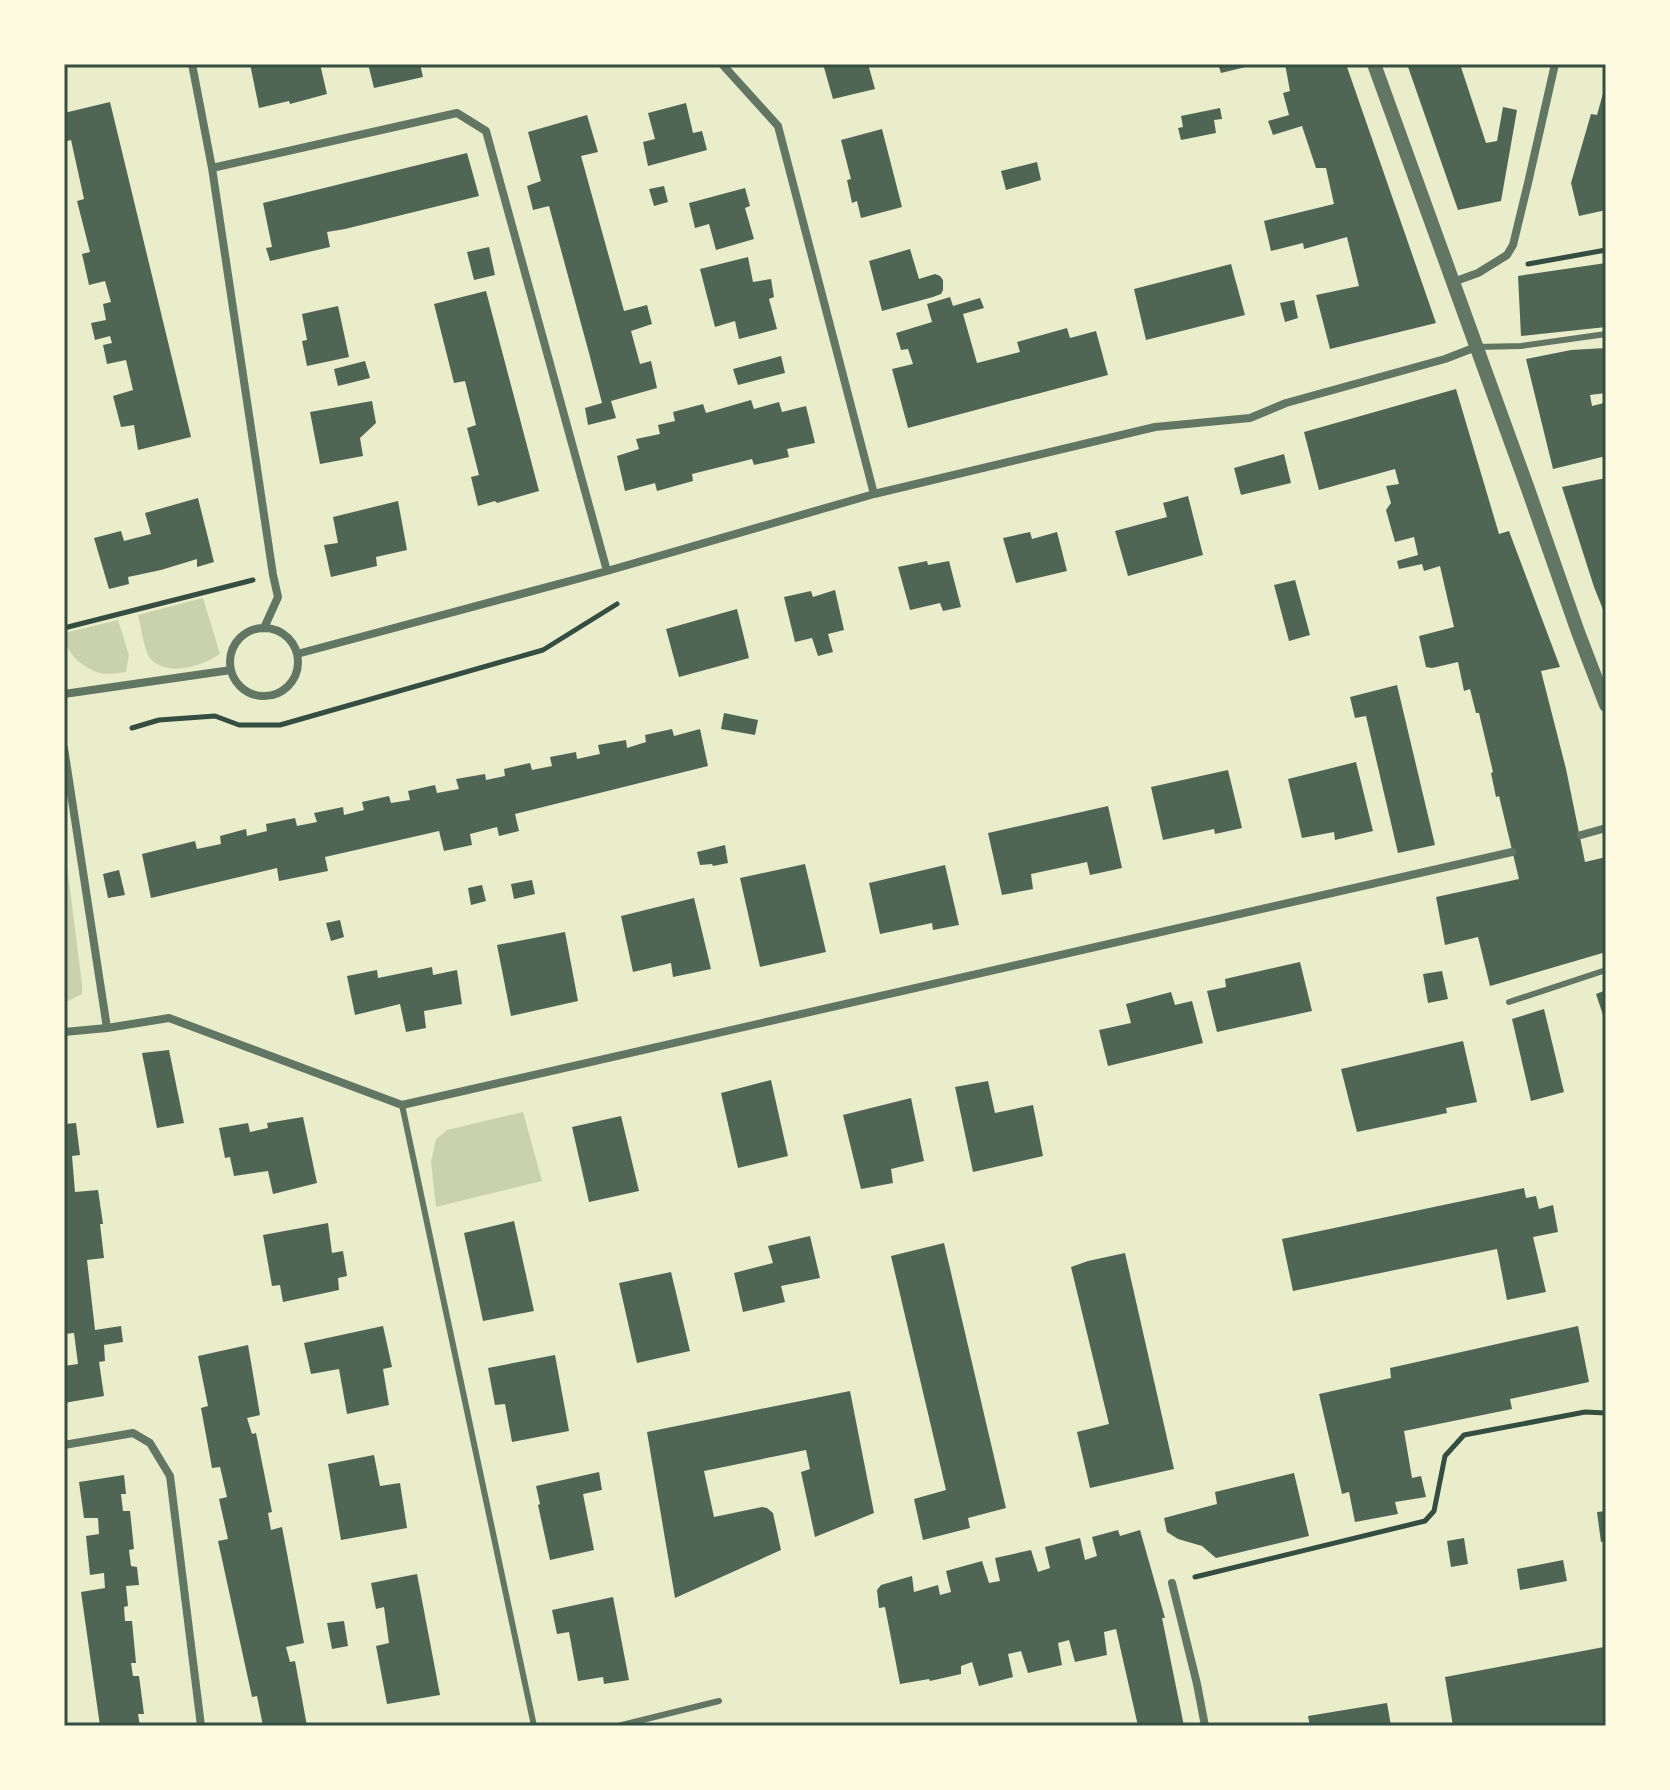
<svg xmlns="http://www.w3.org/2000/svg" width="1670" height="1790" font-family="Lora,serif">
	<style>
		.green { fill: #cad2ad }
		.building { fill: #4f6655 }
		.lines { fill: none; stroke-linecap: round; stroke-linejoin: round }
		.path { stroke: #344e41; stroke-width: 5 }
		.service { stroke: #617663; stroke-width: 6 }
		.minor { stroke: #617663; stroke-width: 8 }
		.tertiary { stroke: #617663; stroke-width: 14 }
		.neatline { fill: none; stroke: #344e41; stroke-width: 3 }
	</style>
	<rect width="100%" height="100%" fill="#e9edc9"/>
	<path class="green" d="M203 598 220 654C202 666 167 678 150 658 144 650 141 626 138 615Z
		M118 620 129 655 126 672C118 673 108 675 100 673 82 668 64 652 64 633Z
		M64 842 82 984V994L64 1003Z
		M523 1112 542 1181 436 1207 431 1162 436 1139 447 1130Z"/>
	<path class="building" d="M250 64H320L327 94 290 104 289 101 259 108Z
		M368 64H420L423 77 374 88Z
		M823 64H868L875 89 833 99Z
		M1218 64H1254V65L1221 73Z
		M1285 64H1346L1436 323 1330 349 1316 295 1359 286 1347 237 1304 249 1303 243 1271 251 1264 221 1334 204 1326 168H1316L1302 126 1273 135 1268 121 1289 115 1283 93 1290 91Z
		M1407 64H1460L1486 143 1497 141 1503 107 1517 110 1501 201 1458 210Z
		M1605 86 1606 210 1579 216 1571 183 1591 114 1597 115Z
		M110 102 191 437 138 450 134 425 121 427 113 396 133 390 126 360 107 364 103 345 112 343 110 336 95 340 91 323 106 320 103 304 111 302 105 281 89 285 82 254 90 252 77 201 84 199 71 140 64 142V113Z
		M686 103 693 133 702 131 707 150 648 166 643 142 655 139 648 113Z
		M1220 108 1222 119 1214 120 1216 133 1181 140 1178 128 1183 127 1181 116Z
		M587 115 598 152 581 156 624 311 647 305 652 324 631 331 640 364 651 361 657 388 611 401 616 418 588 425 585 408 602 403 589 353 549 206 533 210 527 186 541 181 528 132Z
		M882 129 902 207 861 218 857 201 852 203 847 180 851 179 841 140Z
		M467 153 479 196 345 229 327 232 330 247 270 261 266 248 272 247 263 203Z
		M1037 162 1041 180 1006 190 1001 171Z
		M664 186 668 202 654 206 649 189Z
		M745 188 750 206 745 208 754 239 716 250 709 224 695 228 689 203Z
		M489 247 495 275 474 280 467 252Z
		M910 249 919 279 935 274 940 276 943 280V290L941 294 933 297 882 311 869 261Z
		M748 257 753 282 771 279 774 297 769 299 777 329 739 339 735 321 715 327 700 269Z
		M1606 263V327L1521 336 1518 276Z
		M1231 264 1245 315 1146 340 1134 289Z
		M486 291 539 491 497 503 495 501 478 506 471 477 479 475 467 428 476 425 465 381 454 383 434 304Z
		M950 297 953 306 980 298 984 308 963 314 977 363 1020 352 1017 342 1067 328 1070 338 1096 331 1108 375 908 428 892 369 913 364 908 349 901 350 896 333 932 322 927 304Z
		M1294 300 1298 318 1285 322 1280 303Z
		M338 306 349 357 307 366 302 341 307 340 302 314Z
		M1606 348V393L1590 395 1592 406 1604 403 1606 456 1553 469 1526 359 1571 350Z
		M781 356 785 373 738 385 733 369Z
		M365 361 370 378 338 386 334 369Z
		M1456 389 1499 534 1509 531 1560 667 1541 671 1566 769 1585 862 1606 857V952L1490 986 1478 937 1445 945 1436 897 1519 879 1499 796 1496 797 1491 773 1493 772 1479 713H1476L1470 689 1464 691 1458 662 1432 668 1426 667 1419 636 1454 627 1440 566 1424 571 1422 564 1399 569 1397 561 1418 555 1414 537 1395 542 1386 510 1391 503 1386 486 1399 484 1395 469 1319 490 1304 432Z
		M751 400 754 409 779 402 782 412 806 406 815 443 787 449 789 457 754 465 752 459 692 474 693 481 657 491 655 483 625 491 617 456 639 449 636 439 660 434 658 425 675 421 673 412 703 404 706 413Z
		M372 401 376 423 360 438 363 456 320 464 310 412Z
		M1284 454 1291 483 1241 495 1234 468Z
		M1606 478V617L1594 587 1562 487Z
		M1188 496 1203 555 1128 576 1115 531 1167 517 1163 503Z
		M198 498 214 562 197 567V559L161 570 128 577 129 584 109 589 94 538 121 531 124 541 151 534 145 513Z
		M398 501 407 550 376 557 377 566 331 577 324 545 338 543 333 517Z
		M1030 532 1032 539 1057 532 1067 571 1016 583 1003 538Z
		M927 561 928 565 949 561 961 607 943 611 940 603 910 610 898 567Z
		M1295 580 1310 635 1289 641 1274 585Z
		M835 590 844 630 828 634 833 652 818 656 812 638 795 642 784 597 811 591 813 597Z
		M737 609 749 658 679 677 666 629Z
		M1397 685 1435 845 1398 853 1366 716 1355 718 1350 697Z
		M724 713 758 720 755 735 721 729Z
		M672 729 674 736 700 729 708 766 515 814 519 831 499 836 497 827 470 834 472 845 444 851 439 831 325 857 328 871 279 881 277 868 151 898 142 854 195 841 197 849 221 844 220 836 246 829 247 836 267 831 266 824 295 818 297 826 317 822 314 813 343 807 344 815 364 810 362 802 389 796 391 803 410 800 408 791 435 785 437 793 459 789 456 779 485 774 486 780 505 776 504 769 530 763 532 770 552 766 550 757 576 752 577 759 600 754 598 745 626 740 627 748 646 742 645 735Z
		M1356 762 1373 831 1335 840 1334 832 1302 838 1288 779Z
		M1228 770 1242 828 1215 834 1214 829 1163 840 1151 787Z
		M1108 806 1122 868 1090 875 1087 862 1031 874 1033 889 1002 895 988 833Z
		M725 845 728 863 713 866 712 864 700 865 697 852Z
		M805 864 826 952 760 967 740 878Z
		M945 865 959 925 933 930 932 923 880 934 869 883Z
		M119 870 125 895 108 898 103 874Z
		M532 880 535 894 514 899 511 884Z
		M482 885 486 901 471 905 468 888Z
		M694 898 711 969 673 977 671 963 633 972 621 916Z
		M340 920 344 937 331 941 326 923Z
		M565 932 578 1001 511 1016 497 945Z
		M1300 962 1312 1011 1217 1032 1207 991 1226 987 1225 979Z
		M432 967 433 975 457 970 462 1004 424 1011 426 1028 406 1032 400 1004 355 1015 347 976 377 970 378 978Z
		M1442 971 1448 999 1428 1003 1423 974Z
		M1606 990V1021H1605L1596 994Z
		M1171 992 1175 1005 1192 1001 1203 1043 1108 1066 1099 1030 1131 1023 1126 1004Z
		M1544 1009 1564 1092 1531 1101 1512 1019Z
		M1463 1041 1477 1102 1446 1108 1447 1113 1357 1132 1341 1069Z
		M169 1050 184 1123 157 1128 142 1053Z
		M771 1080 788 1156 738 1168 721 1093Z
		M988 1081 995 1113 1033 1105 1043 1156 973 1172 955 1087Z
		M911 1098 924 1161 891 1169 893 1183 861 1189 843 1115Z
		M621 1116 639 1191 589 1202 572 1127Z
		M303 1117 317 1183 273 1194 268 1171 234 1176 230 1157 225 1158 219 1128 248 1123 250 1132 268 1128 267 1123Z
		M76 1123 80 1155 72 1156 75 1192 98 1190 103 1224H100L104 1258 87 1260 95 1330 121 1326 123 1342 104 1345 105 1361 99 1362 104 1396 64 1403V1366L78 1364 74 1333 64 1334V1124Z
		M1524 1188 1526 1198 1536 1196 1539 1209 1553 1205 1558 1232 1533 1237 1546 1292 1507 1300 1497 1249 1293 1291 1282 1239Z
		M514 1221 534 1311 483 1321 464 1233Z
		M328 1223 332 1253 343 1251 347 1276 338 1278 339 1290 283 1302 280 1285 272 1286 263 1235Z
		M810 1236 820 1278 781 1286 785 1302 743 1312 734 1273 773 1263 768 1246Z
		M944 1243 1006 1508 968 1518 970 1528 923 1540 914 1499 946 1490 891 1256Z
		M1125 1253 1174 1469 1090 1488 1077 1432 1109 1424 1071 1267 1088 1261Z
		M671 1272 690 1351 637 1363 619 1283Z
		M383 1326 392 1367 383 1369 389 1405 347 1414 339 1369 311 1374 304 1343Z
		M1578 1326 1589 1382 1510 1399 1512 1409 1404 1431 1412 1478 1421 1476 1426 1497 1395 1502 1398 1514 1355 1522 1349 1492 1342 1494 1319 1394 1391 1378 1390 1368Z
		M248 1345 260 1415 247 1418 252 1434 256 1433 272 1512 268 1513 271 1530 282 1527 304 1643 286 1647 290 1662 295 1661 307 1726H263L257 1696 252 1697 218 1541 228 1539 219 1499 227 1497 220 1467 212 1468 201 1408 208 1406 198 1356Z
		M555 1355 569 1431 512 1442 505 1404 495 1405 488 1368Z
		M850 1391 874 1513 815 1537 801 1472 810 1469 806 1450 704 1471 714 1517 762 1507 767 1508 773 1513 781 1550 675 1598 647 1432Z
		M374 1455 380 1486 400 1483 407 1528 341 1540 328 1464Z
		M599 1472 602 1490 583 1494 594 1550 550 1560 538 1505 540 1504 536 1486Z
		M1294 1473 1309 1536 1216 1558 1202 1546 1178 1539 1167 1532 1164 1518 1217 1504 1215 1492Z
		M124 1475 126 1494H121L123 1511H130L134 1549 129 1550 131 1566 137 1567 139 1585 126 1586 128 1606 124 1607 125 1621H132L136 1663H131L133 1676H139L144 1714H138L140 1726H100L81 1592 105 1588 104 1573 90 1575 86 1536 99 1534 98 1518H84L79 1482Z
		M1606 1511V1541L1601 1542 1597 1512Z
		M1118 1530 1120 1536 1140 1530 1165 1618H1162L1184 1726H1138L1116 1629 1104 1632 1107 1655 1075 1662 1069 1640 1058 1643 1062 1665 1028 1673 1021 1651 1008 1654 1013 1677 979 1686 972 1662 961 1666V1674L930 1681 929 1679 900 1684 885 1607 879 1608 877 1590 881 1585 912 1576 914 1592 938 1585 940 1595 951 1592 946 1571 982 1561 989 1583 1000 1581 995 1558 1031 1550 1038 1572 1050 1568 1045 1547 1080 1538 1085 1560 1097 1556 1092 1537Z
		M1464 1538 1468 1564 1451 1567 1447 1541Z
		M1563 1560 1567 1581 1520 1590 1517 1569Z
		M417 1574 440 1695 387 1704 376 1646 389 1643 384 1607 376 1609 371 1583Z
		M613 1597 629 1680 604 1684 603 1677 578 1681 569 1632 557 1634 552 1610Z
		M344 1621 348 1646 332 1649 327 1623Z
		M1604 1647 1606 1659V1722L1584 1726H1453L1445 1677Z
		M1387 1703 1391 1726H1310L1308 1716Z"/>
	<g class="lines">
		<path class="path" d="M1528 264 1606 250
			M64 628 253 580
			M132 728 159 720 215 716 239 725H280L543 650 617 604
			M1195 1577 1425 1521 1434 1511 1445 1456 1464 1435 1585 1412 1606 1413"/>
		<path class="service" d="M1476 347 1521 346 1606 334
			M1509 1002 1606 970
			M402 1105 534 1726
			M618 1726 719 1701"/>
		<path class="minor" d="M192 64 212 168 273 575 278 597 264 628
			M722 64 778 126 874 494
			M212 168 457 113 486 131 607 571
			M1453 282 1478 273 1507 255 1513 245 1528 183 1555 64
			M230 662a34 34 0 1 1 68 0a34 34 0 1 1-68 0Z
			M297 654 607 571 874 494 1155 427 1250 418 1286 403 1445 359 1476 347
			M64 694 231 670
			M64 748 107 1028 64 1032
			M1581 835 1606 828
			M107 1028 169 1018 402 1105 1512 852
			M64 1445 133 1433 150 1443 170 1476 201 1726
			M1172 1583 1197 1684 1205 1726"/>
		<path class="tertiary" d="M1374 64 1528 489 1578 632 1606 705"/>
	</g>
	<rect width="1670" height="1790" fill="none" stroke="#fefae0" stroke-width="132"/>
	<rect x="66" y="66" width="1538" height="1658" class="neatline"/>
</svg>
